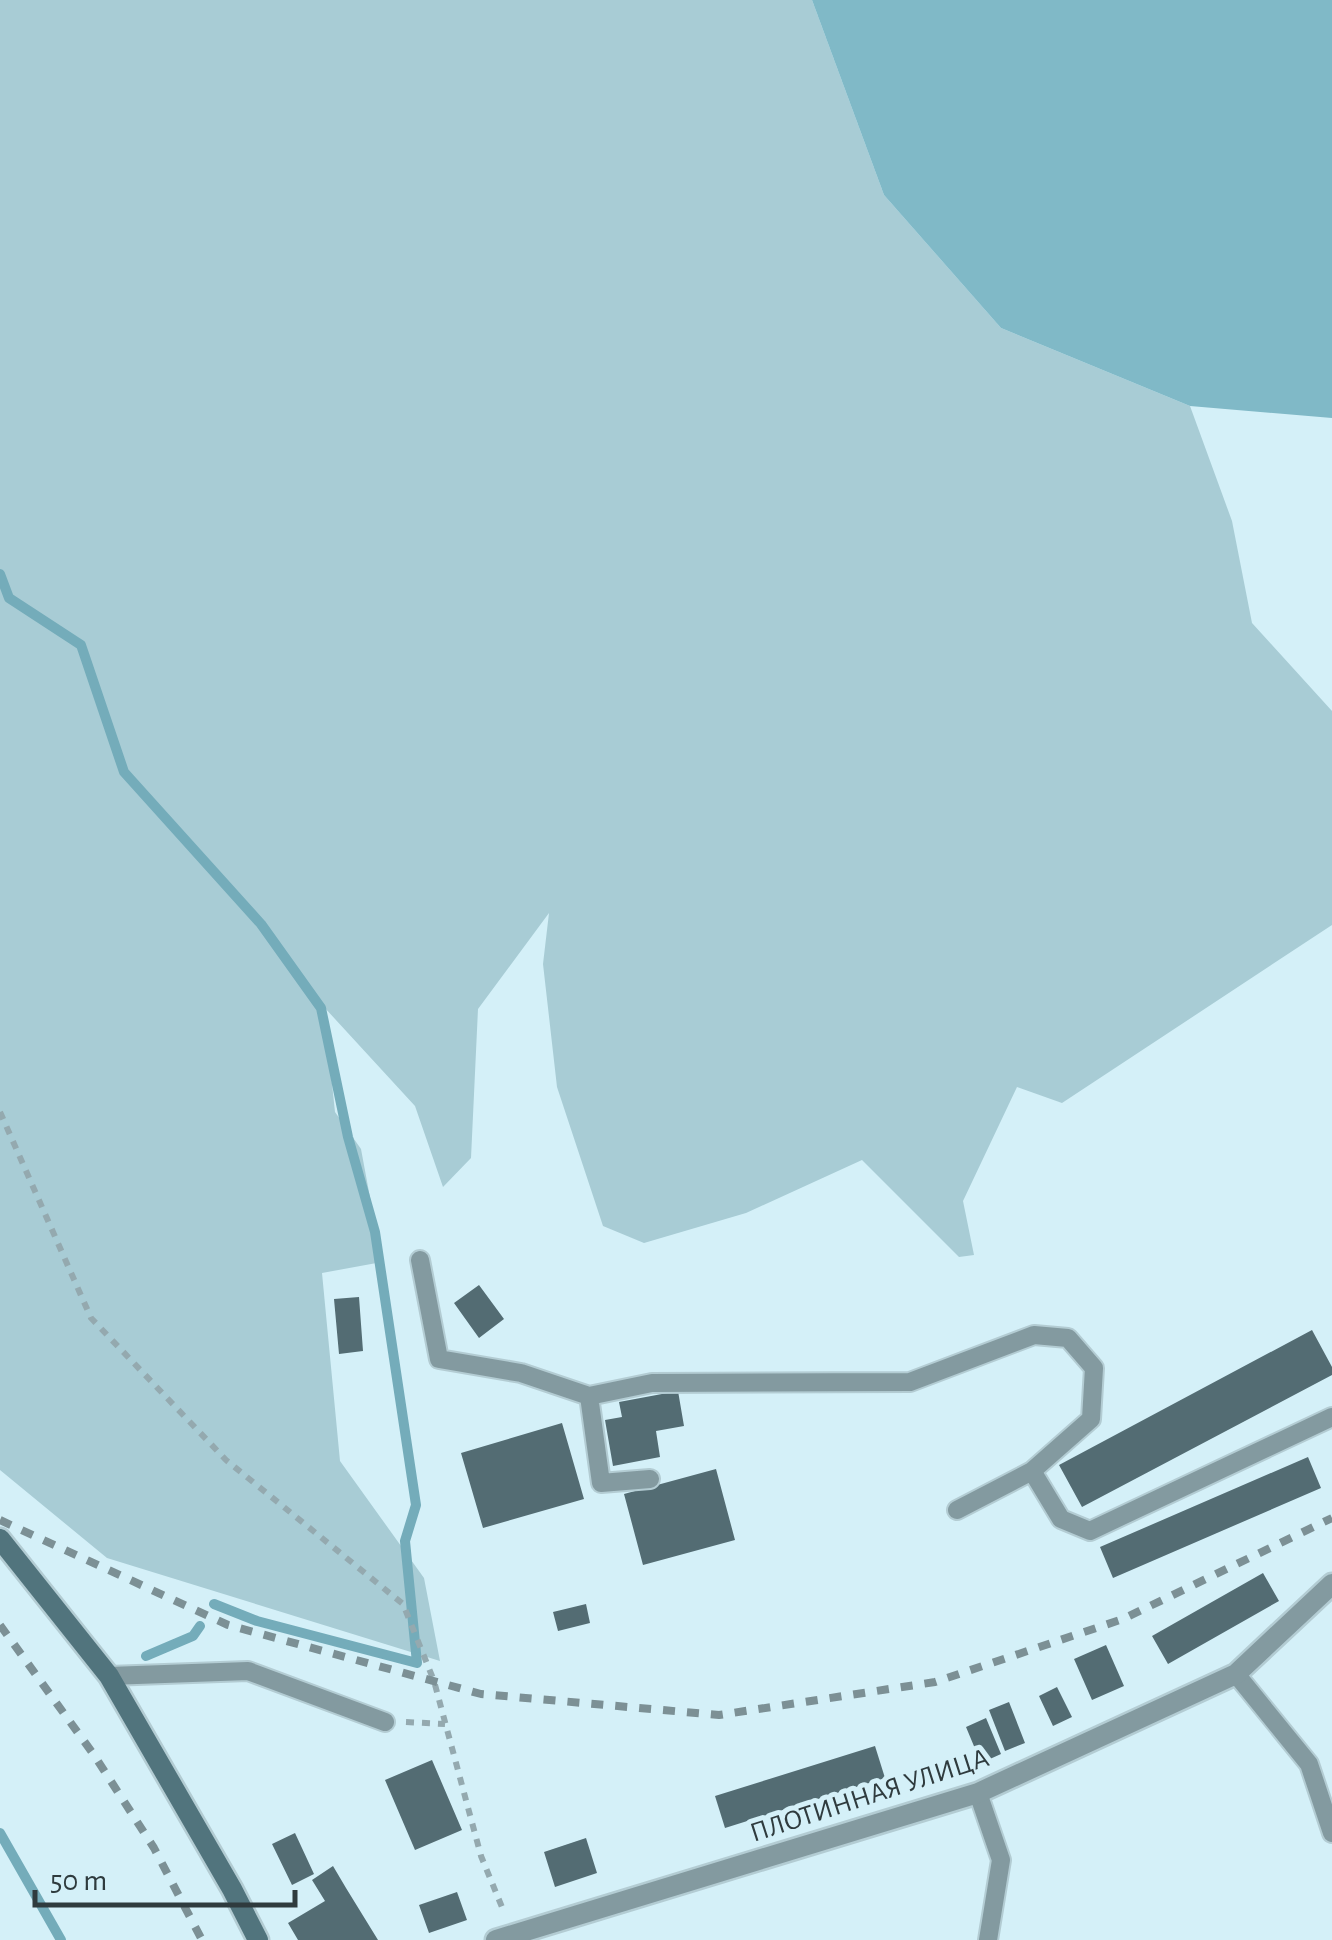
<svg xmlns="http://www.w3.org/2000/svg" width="1332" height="1940" font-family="'Alegreya Sans',sans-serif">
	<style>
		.green { fill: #a8ccd5 }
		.forest { fill: #80b9c7 }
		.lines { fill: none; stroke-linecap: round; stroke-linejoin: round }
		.stream { stroke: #74acba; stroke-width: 10 }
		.building { fill: #536c73 }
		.service-casing { stroke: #b3ccd3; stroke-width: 22 }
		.minor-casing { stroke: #b3ccd3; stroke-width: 25 }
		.secondary-casing { stroke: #b3ccd3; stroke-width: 25 }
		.path { stroke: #94a9af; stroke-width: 6; stroke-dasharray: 8 8; stroke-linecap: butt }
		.service { stroke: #839aa0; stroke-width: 18 }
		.minor { stroke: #839aa0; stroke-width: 20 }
		.secondary { stroke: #51747d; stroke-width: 20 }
		.rail { stroke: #7c9095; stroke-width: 8; stroke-dasharray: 12 12; stroke-linecap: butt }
		.labels { text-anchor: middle; stroke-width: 10; stroke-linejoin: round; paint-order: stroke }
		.street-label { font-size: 28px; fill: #2f3b3e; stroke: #d4f0f8 }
	</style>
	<rect width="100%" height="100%" fill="#d4f0f8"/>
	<path class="green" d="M0 0H812L884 195 1001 328 1190 406 1232 521 1252 623 1332 711V925L1062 1103 1017 1087 963 1201 974 1255 959 1257 862 1160 746 1213 644 1243 603 1226 557 1087 543 964 549 913 478 1009 471 1158 443 1187 415 1106 324 1007 335 1112 361 1149 382 1262 322 1273 340 1461 424 1578 440 1661 107 1558 0 1470Z"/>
	<path class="forest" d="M812 0H1332V418L1190 406 1001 328 884 195Z"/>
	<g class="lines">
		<path class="stream" d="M0 574 9 598 81 645 124 772 261 924 321 1008 348 1137 375 1232 416 1505 405 1541 417 1663 257 1621 214 1604
			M146 1656 193 1636 200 1626
			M0 1833 61 1940"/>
	</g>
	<path class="building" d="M479 1285 504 1319 479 1338 454 1303Z
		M359 1297 363 1351 339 1354 334 1299Z
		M1312 1330 1332 1367V1375L1082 1507 1059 1465Z
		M678 1391 684 1426 656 1431 660 1457 613 1466 605 1420 622 1417 619 1402Z
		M562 1423 584 1499 483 1528 461 1453Z
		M1308 1457 1321 1488 1113 1578 1100 1547Z
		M716 1469 735 1540 643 1565 624 1494Z
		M1263 1573 1279 1601 1168 1664 1152 1636Z
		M586 1604 590 1623 558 1631 553 1612Z
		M1106 1645 1124 1686 1092 1700 1074 1659Z
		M1057 1687 1072 1717 1053 1726 1039 1696Z
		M1009 1702 1025 1743 1005 1751 989 1710Z
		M986 1718 1001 1754 981 1763 966 1727Z
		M875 1746 885 1778 725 1828 715 1796Z
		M432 1760 462 1830 415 1850 385 1780Z
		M295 1833 314 1874 292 1885 272 1844Z
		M586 1838 597 1873 555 1887 544 1852Z
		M333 1866 346 1888 378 1940H298L288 1923 325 1901 312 1880Z
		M457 1892 467 1920 429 1933 419 1905Z"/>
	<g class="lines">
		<g class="service-casing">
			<path id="service" d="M420 1260 439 1359 521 1373 589 1396 652 1383 910 1382 1034 1335 1068 1338 1094 1368 1091 1419 1032 1471 1061 1519 1090 1531 1332 1417
				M589 1396 601 1483 650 1479
				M957 1510 1032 1471
				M1236 1674 1309 1764 1332 1833
				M109 1676 248 1671 385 1722
				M978 1793 1001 1860 988 1940"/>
		</g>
		<g class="minor-casing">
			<path id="minor" d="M496 1940 978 1793 1236 1674 1332 1584"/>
		</g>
		<g class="secondary-casing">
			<path id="secondary" d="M0 1539 109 1676 232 1889 258 1940"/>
		</g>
		<path class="path" d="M0 1112 91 1318 226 1460 403 1604 434 1681 481 1856 504 1912
			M406 1722 445 1724"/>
		<use href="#service" class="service"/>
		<use href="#minor" class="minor"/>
		<use href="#secondary" class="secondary"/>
		<path class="rail" d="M0 1520 228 1625 481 1694 719 1715 935 1682 1123 1619 1332 1518
			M0 1625 94 1755 154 1848 202 1940"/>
	</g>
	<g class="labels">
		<g class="street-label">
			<text transform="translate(869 1794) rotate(-18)" y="10">ПЛОТИННАЯ УЛИЦА</text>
		</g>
	</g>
	<path d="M35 1890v15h260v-15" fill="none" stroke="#2f3b3e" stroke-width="5"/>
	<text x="50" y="1890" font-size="30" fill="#2f3b3e" stroke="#d4f0f8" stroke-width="8" paint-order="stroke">50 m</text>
</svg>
